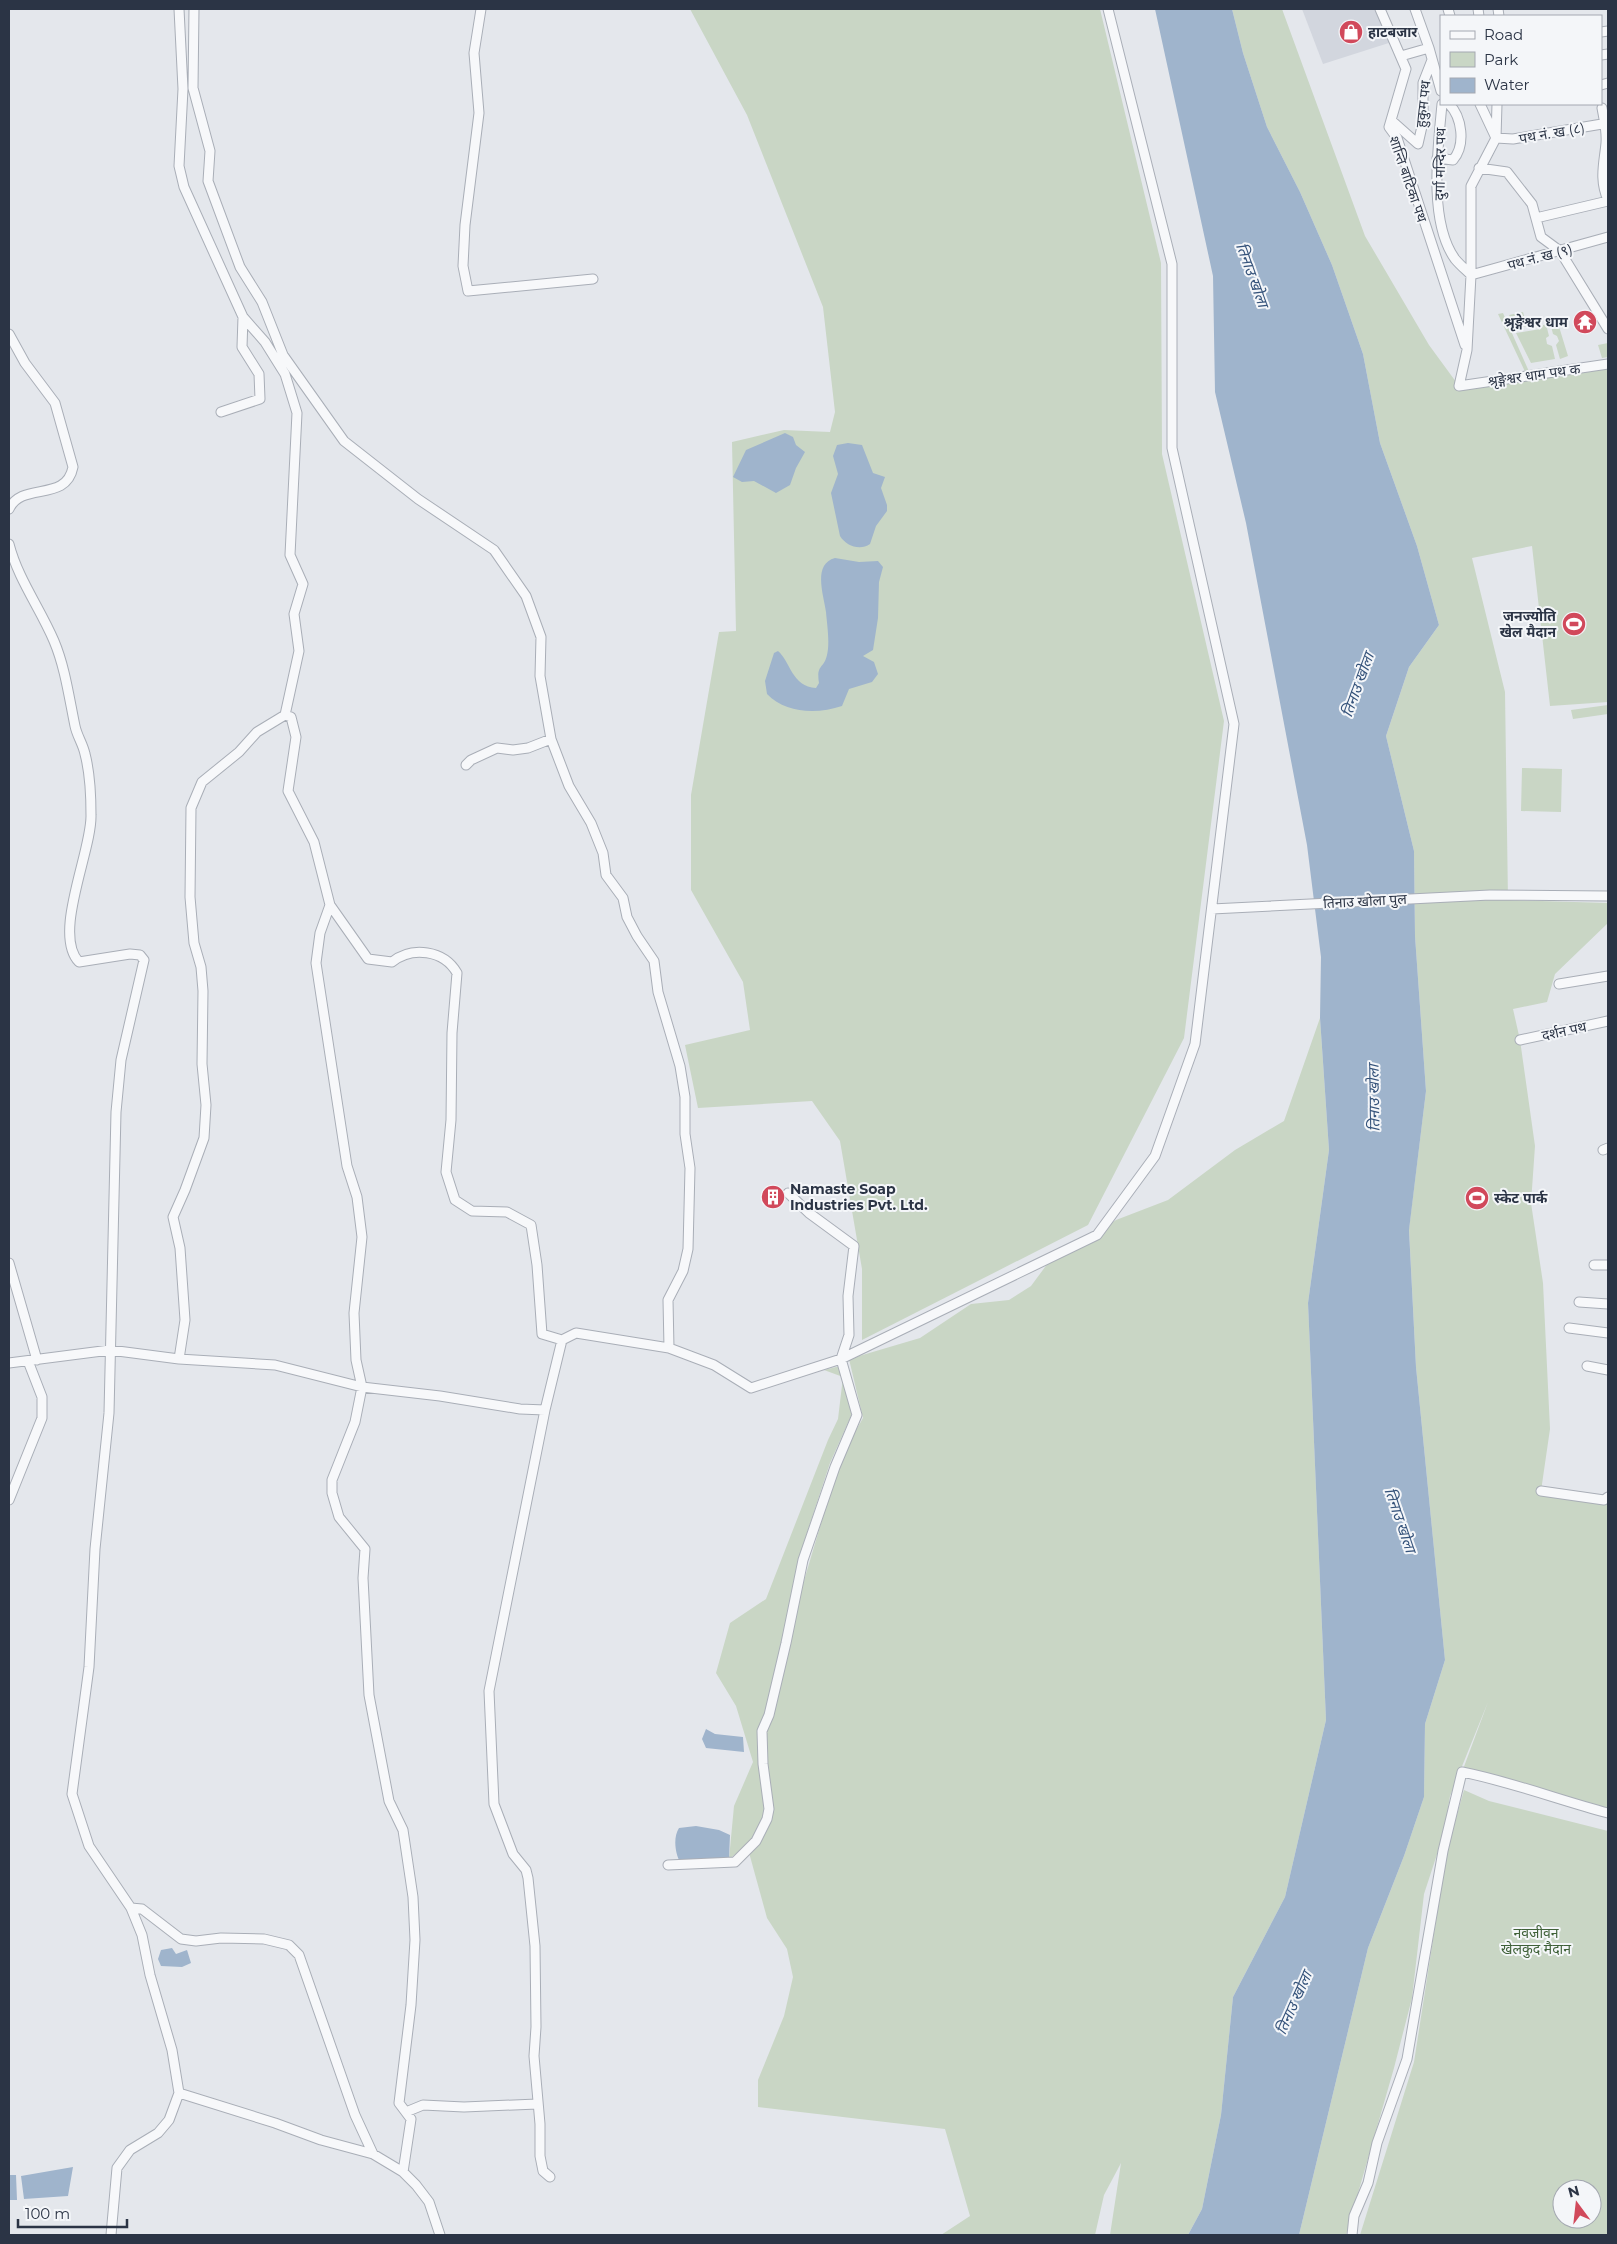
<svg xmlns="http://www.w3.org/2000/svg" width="1617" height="2244" font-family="Montserrat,'Noto Sans Devanagari',sans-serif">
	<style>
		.built { fill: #d2d6de }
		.green { fill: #c9d6c5; fill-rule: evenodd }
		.water { fill: #9fb4cc }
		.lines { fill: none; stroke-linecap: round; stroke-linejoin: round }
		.minor-casing { stroke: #a9aeb7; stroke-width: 11 }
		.minor { stroke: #f7f8fa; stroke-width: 9 }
		.labels { text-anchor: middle; stroke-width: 4; stroke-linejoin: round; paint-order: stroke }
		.poi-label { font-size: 14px; font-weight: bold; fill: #2b3445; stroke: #f4f6f9; text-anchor: start }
		.street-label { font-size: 14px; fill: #2b3445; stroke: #f4f6f9 }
		.park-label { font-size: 14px; fill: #3f6138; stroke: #f4f6f9 }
		.water-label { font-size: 15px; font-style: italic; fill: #34527a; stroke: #f4f6f9 }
	</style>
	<rect width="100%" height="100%" fill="#e4e7ec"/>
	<path class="built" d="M1302 9H1380L1395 41 1323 64Z"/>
	<path class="green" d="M690 9H1100L1161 263 1162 454 1224 721 1184 1038 1088 1225 862 1340V1269L840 1141 812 1101 698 1108 685 1045 750 1030 743 982 691 890V795L719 632 736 631 732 442 784 430 830 432 835 412 823 307 747 115Z
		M1232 9H1282L1365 236 1429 345 1459 386 1527 376 1498 314 1503 313 1531 376 1608 368V702L1550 706 1532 546 1472 558 1505 692 1508 900 1608 903V923L1555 974 1547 1002 1513 1009 1520 1040 1535 1146 1531 1203 1543 1283 1550 1429 1541 1491 1608 1498V1813L1462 1772 1488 1702 1450 1796 1444 1833 1424 1894 1412 1998 1394 2068 1346 2235H1299L1368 1948 1404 1856 1424 1797 1425 1724 1445 1660 1416 1367 1409 1229 1426 1091 1415 936 1414 851 1386 736 1409 667 1439 625 1417 546 1380 443 1363 354 1332 265 1300 192 1267 127 1243 53Z
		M1523 312 1527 326 1516 329 1509 315Z
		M1557 320 1568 356 1560 359 1556 345 1559 341 1557 336 1553 334 1550 322Z
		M1546 324 1549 336 1546 338 1547 344 1552 346 1555 359 1531 363 1516 333 1541 329V326Z
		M1608 343V357L1602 358 1598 345Z
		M1608 705V714L1573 719 1571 710Z
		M1522 768 1562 769 1561 812 1521 811Z
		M1320 1018 1329 1150 1308 1303 1326 1720 1285 1897 1233 1997 1221 2115 1202 2209 1188 2235H1110L1121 2163 1104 2195 1095 2235H941L970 2216 945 2129 758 2107V2080L784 2016 793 1977 787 1949 767 1918 748 1849 767 1823 765 1731 803 1584 841 1456 863 1418 849 1359 920 1338 971 1304 1009 1300 1031 1286 1048 1263 1116 1220 1168 1200 1235 1150 1284 1121Z
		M840 1366 851 1401V1416L830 1463 799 1557 781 1651 769 1703 761 1724 768 1810 755 1839 729 1859 734 1806 753 1762 736 1706 716 1673 730 1623 766 1599 828 1440 838 1419 843 1377 824 1370Z
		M1464 1790 1489 1801 1608 1831V2235H1360L1414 2062 1447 1850ZM1562 2189H1592V2219H1562Z"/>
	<path class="water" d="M1155 9H1232L1243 53 1267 127 1300 192 1332 265 1363 354 1380 443 1417 546 1439 625 1409 667 1386 736 1414 851 1415 936 1426 1091 1409 1230 1416 1367 1445 1660 1425 1724 1424 1797 1404 1856 1368 1948 1299 2235H1188L1202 2209 1221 2115 1233 1997 1285 1897 1326 1720 1308 1303 1329 1150 1320 1018 1321 957 1307 845 1246 523 1215 392 1213 276Z
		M785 433 793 437 796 445 805 452 796 468 790 485 776 493 754 481 742 482 733 477 746 450Z
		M848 443 862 445 873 473 885 477 881 488 887 505V511L876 526 870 544C860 551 846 546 840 536L831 493 838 474 833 456 837 445Z
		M835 558 859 562 878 561 883 567 879 582 878 618 873 650 863 656 874 662 878 674 872 682 849 689 842 706C818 714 786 714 767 694L765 681 774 653 778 651C790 661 792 687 816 688L819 683C816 664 824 669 827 655 830 643 827 624 826 612 824 596 812 564 835 558Z
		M706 1729 715 1734 743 1737 744 1752 706 1748 702 1739Z
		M696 1826 719 1830 730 1835 729 1859 680 1862C675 1853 673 1837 679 1828Z
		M172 1948 176 1954 187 1950 191 1963 182 1967 161 1966 158 1959 161 1950Z
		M73 2167 68 2196 24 2199 21 2176Z
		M9 2175H16L17 2200H9Z"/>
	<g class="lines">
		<g class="minor-casing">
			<path id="minor" d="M179 9 183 89 179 166 184 187 243 317 265 342 285 374 297 413 290 555 303 584 294 614 299 651 285 715 291 717 296 737 288 791 314 842 330 905 320 933 316 963 347 1166 357 1197 362 1237 354 1313 356 1360 362 1387 355 1422 332 1480V1493L339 1517 365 1549 363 1578 369 1695 389 1801 403 1830 413 1897 415 1940 411 2005 399 2103 411 2119 403 2172
				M194 9 193 88 210 151 208 181 240 267 262 302 283 355 344 441 418 499 494 550 526 596 541 637 540 676 551 739 569 786 591 823 603 853 606 875 623 898 627 917 637 936 654 961 658 992 680 1066 685 1097V1134L690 1168 688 1249 683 1271 668 1300 669 1348
				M481 9 474 53 479 113 465 225 463 266 468 291 593 279
				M1380 9 1406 69 1389 127 1397 138 1465 345
				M1415 9 1429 48 1441 91
				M1448 9 1450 16
				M1478 9 1479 16
				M1498 9 1499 16
				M1601 32 1608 31
				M1601 55 1608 54
				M1401 56 1429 48
				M1601 85 1608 83
				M1442 104C1438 148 1428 221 1455 259 1460 265 1466 270 1471 275
				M1480 104 1496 138 1513 139 1608 123
				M1497 104 1496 138 1471 186V275L1467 350 1459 386 1608 364
				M1602 108C1604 119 1607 131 1606 143 1604 164 1599 179 1608 200
				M1391 120 1418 144 1423 122V83L1432 60
				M1437 158 1453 160C1466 145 1462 117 1449 104
				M1479 168 1507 172 1532 204 1541 237 1560 251 1608 329
				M1536 218 1608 201
				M1471 275 1608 237
				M9 334 25 363 55 403 73 467C66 503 22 481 9 509
				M221 412 260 399 259 374 242 347 243 317
				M9 544C18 579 40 608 54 641 65 667 69 697 75 726 77 736 83 744 85 754 90 773 91 795 91 815 92 851 52 934 79 962L130 954 140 955 144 960 121 1060 116 1112 109 1413 95 1549 89 1667 72 1794 89 1846 131 1908 142 1935 150 1975 172 2050 179 2093 275 2123 321 2140 373 2154 403 2172 416 2185 429 2202 440 2235
				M466 765 471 760 497 748 513 750 528 748 551 739
				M330 905 368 959 392 962C412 946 444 950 457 973L452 1033 451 1120 446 1172 455 1200 472 1211 507 1212 531 1225 537 1265 542 1334 562 1340
				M1212 909 1490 895 1608 896
				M1559 984 1608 976
				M1520 1040 1608 1021
				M1603 1150 1608 1148
				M9 1263 37 1360
				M1594 1265H1608
				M1579 1302 1608 1304
				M1569 1328 1608 1333
				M179 1359 185 1320 180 1248 173 1217 185 1190 204 1138 206 1105 202 1064 203 991 201 967 194 943 190 897 191 808 202 782 239 752 257 732 285 715
				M9 1363 110 1350 179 1359 275 1365 362 1387 440 1396 520 1409 545 1410 562 1340 576 1333 669 1348 714 1365 751 1388 841 1359 1097 1235 1155 1156 1195 1044 1234 724 1172 448V264L1108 9
				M1587 1366 1608 1370
				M545 1410 489 1691 494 1804 513 1854 526 1870 528 1878 535 1946 536 2027 534 2056 540 2124V2156L543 2171 550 2177
				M1541 1491 1604 1500 1608 1497
				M9 1500 42 1418V1397L28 1361
				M668 1865 735 1862 756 1841 767 1819 769 1809 763 1764 762 1731 769 1715 786 1643 803 1560 835 1467 857 1415 841 1359 849 1335 848 1296 854 1246 809 1213 788 1193
				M131 1908 142 1909 181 1939 196 1941 221 1938 264 1939 289 1945 299 1955 355 2115 373 2154
				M406 2112 423 2105 464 2107 537 2104
				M111 2235 117 2168 130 2150 158 2133 169 2120 179 2093
				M1352 2235 1354 2216 1368 2183 1377 2143 1407 2059 1443 1851 1462 1772C1512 1782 1559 1800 1608 1813"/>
		</g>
		<use href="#minor" class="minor"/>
	</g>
	<defs>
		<g id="shop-disc" transform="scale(1.25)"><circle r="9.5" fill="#d1495b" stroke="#f4f6f9"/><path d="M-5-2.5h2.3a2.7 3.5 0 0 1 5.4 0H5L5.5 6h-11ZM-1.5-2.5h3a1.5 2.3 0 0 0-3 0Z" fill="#fff"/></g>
		<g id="temple-disc" transform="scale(1.25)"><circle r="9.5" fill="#d1495b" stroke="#f4f6f9"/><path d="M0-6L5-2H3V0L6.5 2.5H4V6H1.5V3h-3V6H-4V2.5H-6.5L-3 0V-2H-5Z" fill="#fff"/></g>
		<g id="stadium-disc" transform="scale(1.25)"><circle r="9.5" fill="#d1495b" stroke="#f4f6f9"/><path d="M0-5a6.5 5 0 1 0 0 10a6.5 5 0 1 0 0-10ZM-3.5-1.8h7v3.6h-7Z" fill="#fff"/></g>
		<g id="building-disc" transform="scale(1.25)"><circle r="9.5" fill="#d1495b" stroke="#f4f6f9"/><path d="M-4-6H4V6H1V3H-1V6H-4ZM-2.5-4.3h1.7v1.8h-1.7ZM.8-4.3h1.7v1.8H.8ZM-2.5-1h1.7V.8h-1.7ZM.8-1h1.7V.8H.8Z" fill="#fff"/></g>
	</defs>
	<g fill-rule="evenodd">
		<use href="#shop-disc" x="1351" y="32"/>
		<use href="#temple-disc" x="1585" y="322"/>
		<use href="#stadium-disc" x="1574" y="624"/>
		<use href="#building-disc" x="773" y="1197"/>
		<use href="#stadium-disc" x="1477" y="1198"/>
	</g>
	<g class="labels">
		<g class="poi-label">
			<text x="1368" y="37">हाटबजार</text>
			<text x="1568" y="327" text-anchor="end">श्रृङ्गेश्वर धाम</text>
			<text x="1556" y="621" text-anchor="end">जनज्योति<tspan x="1556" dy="16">खेल मैदान</tspan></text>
			<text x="790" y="1194">Namaste Soap<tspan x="790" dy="16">Industries Pvt. Ltd.</tspan></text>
			<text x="1494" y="1203">स्केट पार्क</text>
		</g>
		<g class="street-label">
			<text transform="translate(1423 104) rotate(-84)" y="5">हुकुम पथ</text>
			<text transform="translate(1552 133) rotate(-10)" y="5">पथ नं. ख (८)</text>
			<text transform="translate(1440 164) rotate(-89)" y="5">दुर्गा मन्दिर पथ</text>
			<text transform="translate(1408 179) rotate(71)" y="5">शान्ति बाटिका पथ</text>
			<text transform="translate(1540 257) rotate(-15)" y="5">पथ नं. ख (९)</text>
			<text transform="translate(1534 375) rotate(-8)" y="5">श्रृङ्गेश्वर धाम पथ क</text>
			<text transform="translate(1365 901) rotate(-3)" y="5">तिनाउ खोला पुल</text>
			<text transform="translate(1564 1031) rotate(-12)" y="5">दर्शन पथ</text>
		</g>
		<g class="park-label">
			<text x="1536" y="1938">नवजीवन<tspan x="1536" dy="16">खेलकुद मैदान</tspan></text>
		</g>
		<g class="water-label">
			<text transform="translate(1252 275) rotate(70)" y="5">तिनाउ खोला</text>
			<text transform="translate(1358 685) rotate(-70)" y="5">तिनाउ खोला</text>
			<text transform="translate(1374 1098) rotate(-91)" y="5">तिनाउ खोला</text>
			<text transform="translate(1400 1520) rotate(71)" y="5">तिनाउ खोला</text>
			<text transform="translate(1294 2003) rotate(-66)" y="5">तिनाउ खोला</text>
		</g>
	</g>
	<rect width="1617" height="2244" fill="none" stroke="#2b3445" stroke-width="20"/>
	<rect x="1440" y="15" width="162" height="90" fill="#f4f6f9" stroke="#a4a8b1"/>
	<rect x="1450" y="31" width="25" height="8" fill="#f7f8fa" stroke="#a4a8b1"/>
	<text x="1484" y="40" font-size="15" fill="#2b3445">Road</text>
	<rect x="1450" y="52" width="25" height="15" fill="#c9d6c5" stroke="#a4a8b1"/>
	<text x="1484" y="65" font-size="15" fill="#2b3445">Park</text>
	<rect x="1450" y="78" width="25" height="15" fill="#9fb4cc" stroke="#a4a8b1"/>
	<text x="1484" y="90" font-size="15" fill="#2b3445">Water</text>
	<g transform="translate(1577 2204) rotate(345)"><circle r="24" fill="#f4f6f9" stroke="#a4a8b1"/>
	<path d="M0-4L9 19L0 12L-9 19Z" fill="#d1495b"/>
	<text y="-8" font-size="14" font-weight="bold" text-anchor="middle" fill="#2b3445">N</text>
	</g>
	<path d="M18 2219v8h109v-8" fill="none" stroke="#2b3445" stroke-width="2.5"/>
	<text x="25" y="2219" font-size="15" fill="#2b3445" stroke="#f4f6f9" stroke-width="4" paint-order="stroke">100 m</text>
</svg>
